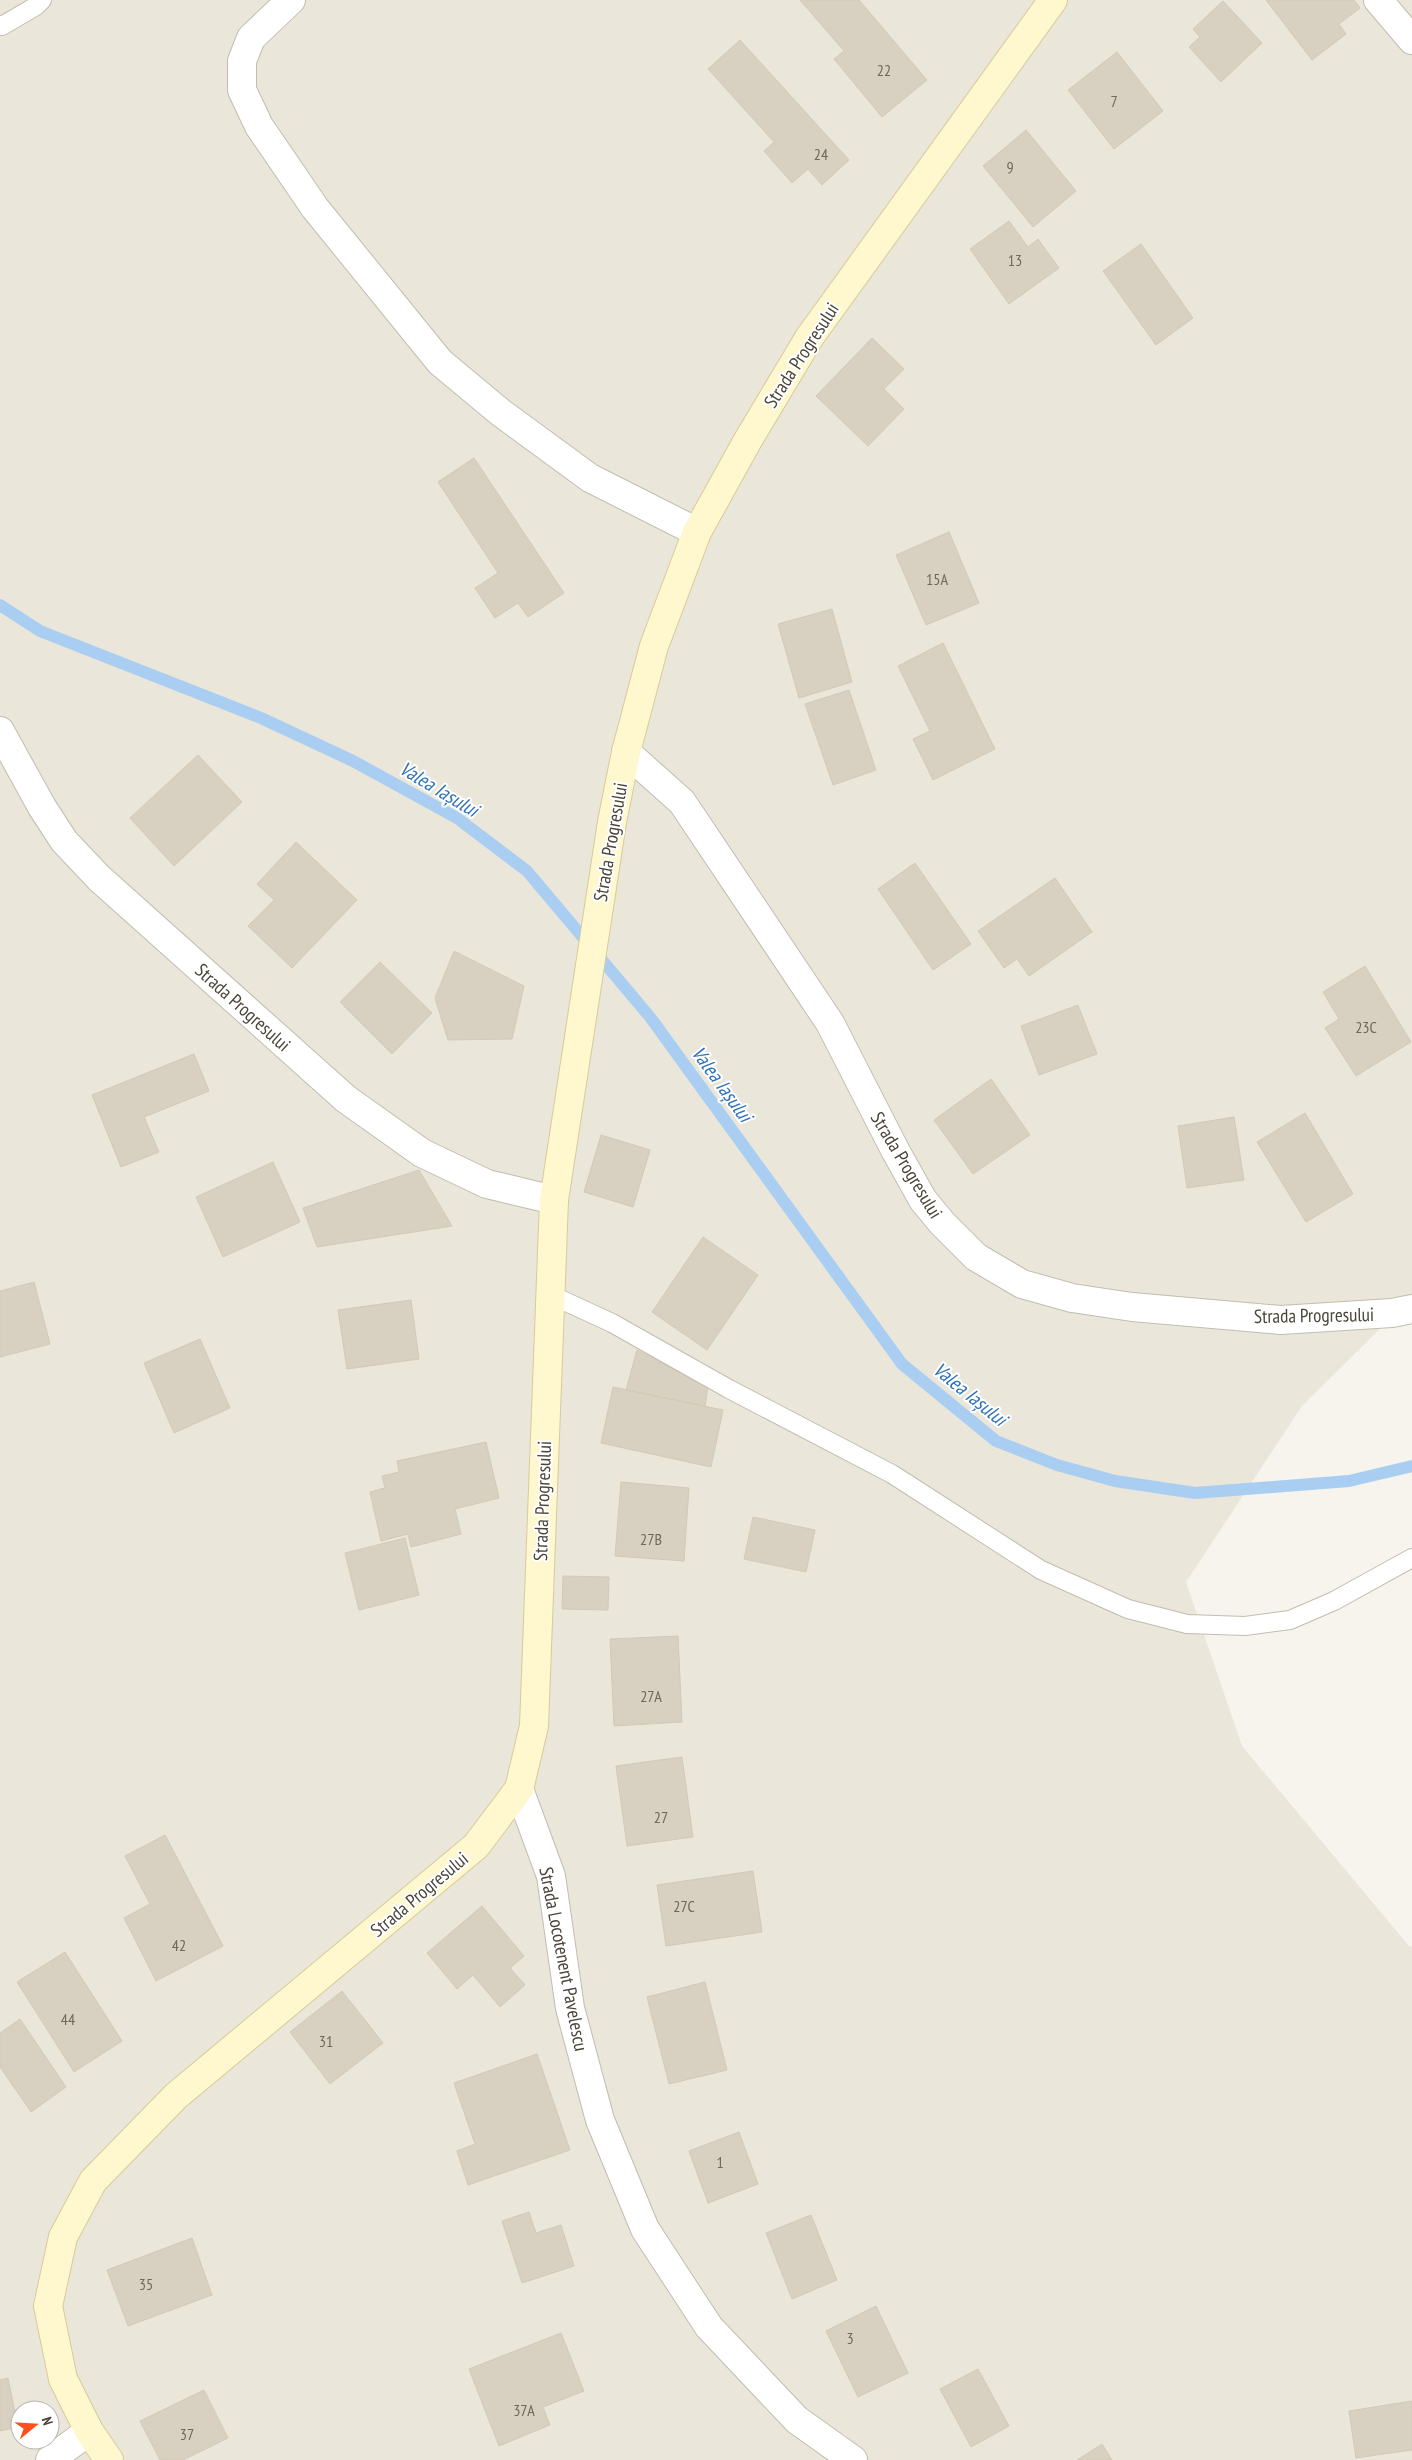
<svg xmlns="http://www.w3.org/2000/svg" width="1412" height="2460" font-family="'PT Sans Narrow',sans-serif">
	<style>
		.residential { fill: #eae6da; fill-rule: evenodd }
		.lines { fill: none; stroke-linecap: round; stroke-linejoin: round }
		.stream { stroke: #a9cef2; stroke-width: 12 }
		.building { fill: #d8d1c1; stroke: #d3c9b4 }
		.lane-casing { stroke: #c2bdae; stroke-width: 20 }
		.street-casing { stroke: #c2bdae; stroke-width: 30 }
		.secondary-casing { stroke: #d6cb9b; stroke-width: 30 }
		.lane { stroke: #fff; stroke-width: 18 }
		.street { stroke: #fff; stroke-width: 28 }
		.secondary { stroke: #fff7cd; stroke-width: 28 }
		.labels { text-anchor: middle; stroke-width: 4; stroke-linejoin: round; paint-order: stroke }
		.number-label { font-size: 16px; fill: #6e685b }
		.street-label { font-size: 19px; fill: #4b4539; stroke: #fff }
		.water-label { font-size: 20px; font-style: italic; fill: #2f73ba; stroke: #fff }
	</style>
	<rect width="100%" height="100%" fill="#f6f4ec"/>
	<path class="residential" d="M0 0H1412V1297L1302 1406 1186 1582 1242 1746 1409 1946 1412 1947V2460H0ZM20 2410H50V2440H20Z"/>
	<g class="lines">
		<path class="stream" d="M0 605 40 631 261 718 353 761 457 818 527 871 650 1017 902 1364 996 1441 1057 1465 1115 1481 1195 1493 1349 1481 1412 1466"/>
	</g>
	<path class="building" d="M800 0H859L927 80 882 117 834 59 844 51Z
		M1266 0H1354L1360 8 1339 24 1346 34 1312 60Z
		M1223 1 1262 43 1221 82 1189 47 1200 37 1193 29Z
		M740 40 849 160 822 185 808 169 792 183 764 151 774 142 708 69Z
		M1117 52 1163 111 1114 149 1068 90Z
		M1026 130 1076 191 1033 227 983 166Z
		M1009 221 1028 247 1038 239 1059 268 1009 304 970 249Z
		M1141 244 1193 318 1156 345 1103 271Z
		M872 338 904 369 884 389 904 409 868 446 816 396Z
		M474 458 564 593 528 617 518 603 495 618 475 588 498 573 438 482Z
		M949 532 979 603 926 625 896 555Z
		M832 609 852 682 799 698 778 624Z
		M943 643 995 749 933 780 913 739 930 731 898 666Z
		M849 690 876 770 833 785 805 704Z
		M198 755 242 802 174 866 130 818Z
		M296 842 357 900 292 968 248 926 274 900 257 884Z
		M915 863 971 944 933 970 878 889Z
		M1055 878 1092 932 1029 976 1017 959 1004 968 978 931Z
		M454 951 524 986 512 1039 448 1040 435 998Z
		M380 962 432 1013 392 1054 340 1002Z
		M1365 966 1411 1042 1356 1076 1325 1028 1339 1019 1323 992Z
		M1078 1005 1097 1054 1039 1075 1021 1026Z
		M194 1054 209 1091 144 1117 159 1152 121 1167 92 1095Z
		M991 1079 1030 1135 973 1174 934 1120Z
		M1305 1113 1353 1194 1306 1222 1257 1142Z
		M1234 1117 1244 1180 1187 1188 1178 1126Z
		M601 1135 650 1150 633 1207 584 1192Z
		M273 1162 300 1222 223 1257 196 1197Z
		M419 1170 452 1226 317 1247 303 1208Z
		M703 1237 758 1275 707 1350 652 1312Z
		M34 1282 50 1344 0 1357V1291Z
		M411 1300 419 1359 347 1369 338 1310Z
		M200 1339 230 1408 174 1433 144 1363Z
		M637 1350 708 1387 705 1406 626 1390Z
		M613 1387 723 1410 711 1467 601 1443Z
		M486 1442 499 1498 455 1509 461 1534 411 1547 408 1534 381 1541 370 1492 385 1488 382 1476 399 1472 397 1461Z
		M621 1482 689 1488 684 1561 615 1556Z
		M753 1517 815 1530 806 1572 744 1559Z
		M405 1538 419 1595 359 1610 345 1553Z
		M563 1576 609 1577 608 1610 562 1609Z
		M678 1636 682 1722 614 1726 610 1639Z
		M682 1757 693 1837 627 1846 616 1766Z
		M165 1835 223 1946 156 1981 124 1918 150 1904 125 1856Z
		M753 1871 762 1932 666 1946 657 1885Z
		M482 1906 524 1956 510 1968 525 1985 500 2007 473 1975 457 1989 427 1953Z
		M65 1952 122 2041 74 2072 17 1982Z
		M705 1982 727 2070 669 2084 647 1997Z
		M342 1991 383 2043 330 2084 290 2032Z
		M20 2019 66 2087 31 2112 0 2067V2033Z
		M537 2054 570 2150 468 2185 457 2151 475 2144 454 2083Z
		M739 2132 758 2184 708 2203 689 2151Z
		M529 2212 536 2233 561 2225 574 2266 522 2283 502 2221Z
		M811 2215 837 2280 792 2299 766 2233Z
		M192 2238 212 2295 128 2326 107 2270Z
		M876 2306 908 2373 858 2397 826 2331Z
		M561 2333 584 2391 543 2407 550 2425 499 2446 469 2369Z
		M978 2369 1009 2426 971 2447 940 2389Z
		M8 2378 18 2427 0 2431V2380Z
		M204 2390 228 2438 183 2460H160L140 2421Z
		M1412 2401V2450L1356 2458 1349 2411Z
		M1102 2444 1112 2460H1077Z"/>
	<g class="lines">
		<g class="lane-casing">
			<path id="lane" d="M0 25 2 26 36 6 42 0
				M549 1294 612 1323 729 1389 892 1474 1041 1570 1128 1609 1187 1624 1245 1626 1290 1620 1334 1601 1412 1558"/>
		</g>
		<g class="street-casing">
			<path id="street" d="M291 0 251 38 242 61V90L259 126 315 208 440 362 500 412 590 478 697 532
				M1378 0 1412 40
				M0 731 42 807 64 841 99 878 346 1099 422 1153 487 1184 554 1200
				M626 752 682 802 830 1023 895 1150 923 1200 942 1223 976 1257 1022 1284 1072 1298 1132 1307 1281 1320 1392 1313 1412 1309
				M519 1789 551 1876 570 2008 600 2120 645 2229 709 2327 797 2420 853 2460
				M50 2460 89 2431"/>
		</g>
		<g class="secondary-casing">
			<path id="secondary" d="M109 2460 89 2431 63 2379 48 2306 63 2237 93 2181 176 2096 476 1846 519 1789 534 1726 554 1200 612 822 626 752 654 646 697 532 748 440 809 338 1053 0"/>
		</g>
		<use href="#lane" class="lane"/>
		<use href="#street" class="street"/>
		<use href="#secondary" class="secondary"/>
	</g>
	<g class="labels">
		<g class="number-label">
			<text x="884" y="76">22</text>
			<text x="1114" y="107">7</text>
			<text x="821" y="160">24</text>
			<text x="1010" y="173">9</text>
			<text x="1015" y="266">13</text>
			<text x="937" y="585">15A</text>
			<text x="1366" y="1033">23C</text>
			<text x="651" y="1545">27B</text>
			<text x="651" y="1702">27A</text>
			<text x="661" y="1823">27</text>
			<text x="684" y="1912">27C</text>
			<text x="179" y="1951">42</text>
			<text x="68" y="2025">44</text>
			<text x="326" y="2047">31</text>
			<text x="720" y="2168">1</text>
			<text x="146" y="2290">35</text>
			<text x="850" y="2344">3</text>
			<text x="524" y="2416">37A</text>
			<text x="187" y="2440">37</text>
		</g>
		<g class="street-label">
			<text transform="translate(801 355) rotate(-57)" y="7">Strada Progresului</text>
			<text transform="translate(610 842) rotate(-80)" y="7">Strada Progresului</text>
			<text transform="translate(243 1007) rotate(42)" y="7">Strada Progresului</text>
			<text transform="translate(907 1165) rotate(59)" y="7">Strada Progresului</text>
			<text transform="translate(1314 1315) rotate(-1)" y="7">Strada Progresului</text>
			<text transform="translate(542 1501) rotate(-88)" y="7">Strada Progresului</text>
			<text transform="translate(419 1894) rotate(-40)" y="7">Strada Progresului</text>
			<text transform="translate(564 1959) rotate(79)" y="7">Strada Locotenent Pavelescu</text>
		</g>
		<g class="water-label">
			<text transform="translate(439 789) rotate(31)" y="7">Valea Iașului</text>
			<text transform="translate(722 1084) rotate(54)" y="7">Valea Iașului</text>
			<text transform="translate(970 1394) rotate(39)" y="7">Valea Iașului</text>
		</g>
	</g>
	<g transform="translate(35 2425) rotate(72)"><circle r="24" fill="#ffffff" stroke="#b7b5b0"/>
	<path d="M0-4L9 19L0 12L-9 19Z" fill="#fc511d"/>
	<text y="-8" font-size="14" font-weight="bold" text-anchor="middle" fill="#4b4539">N</text>
	</g>
</svg>
